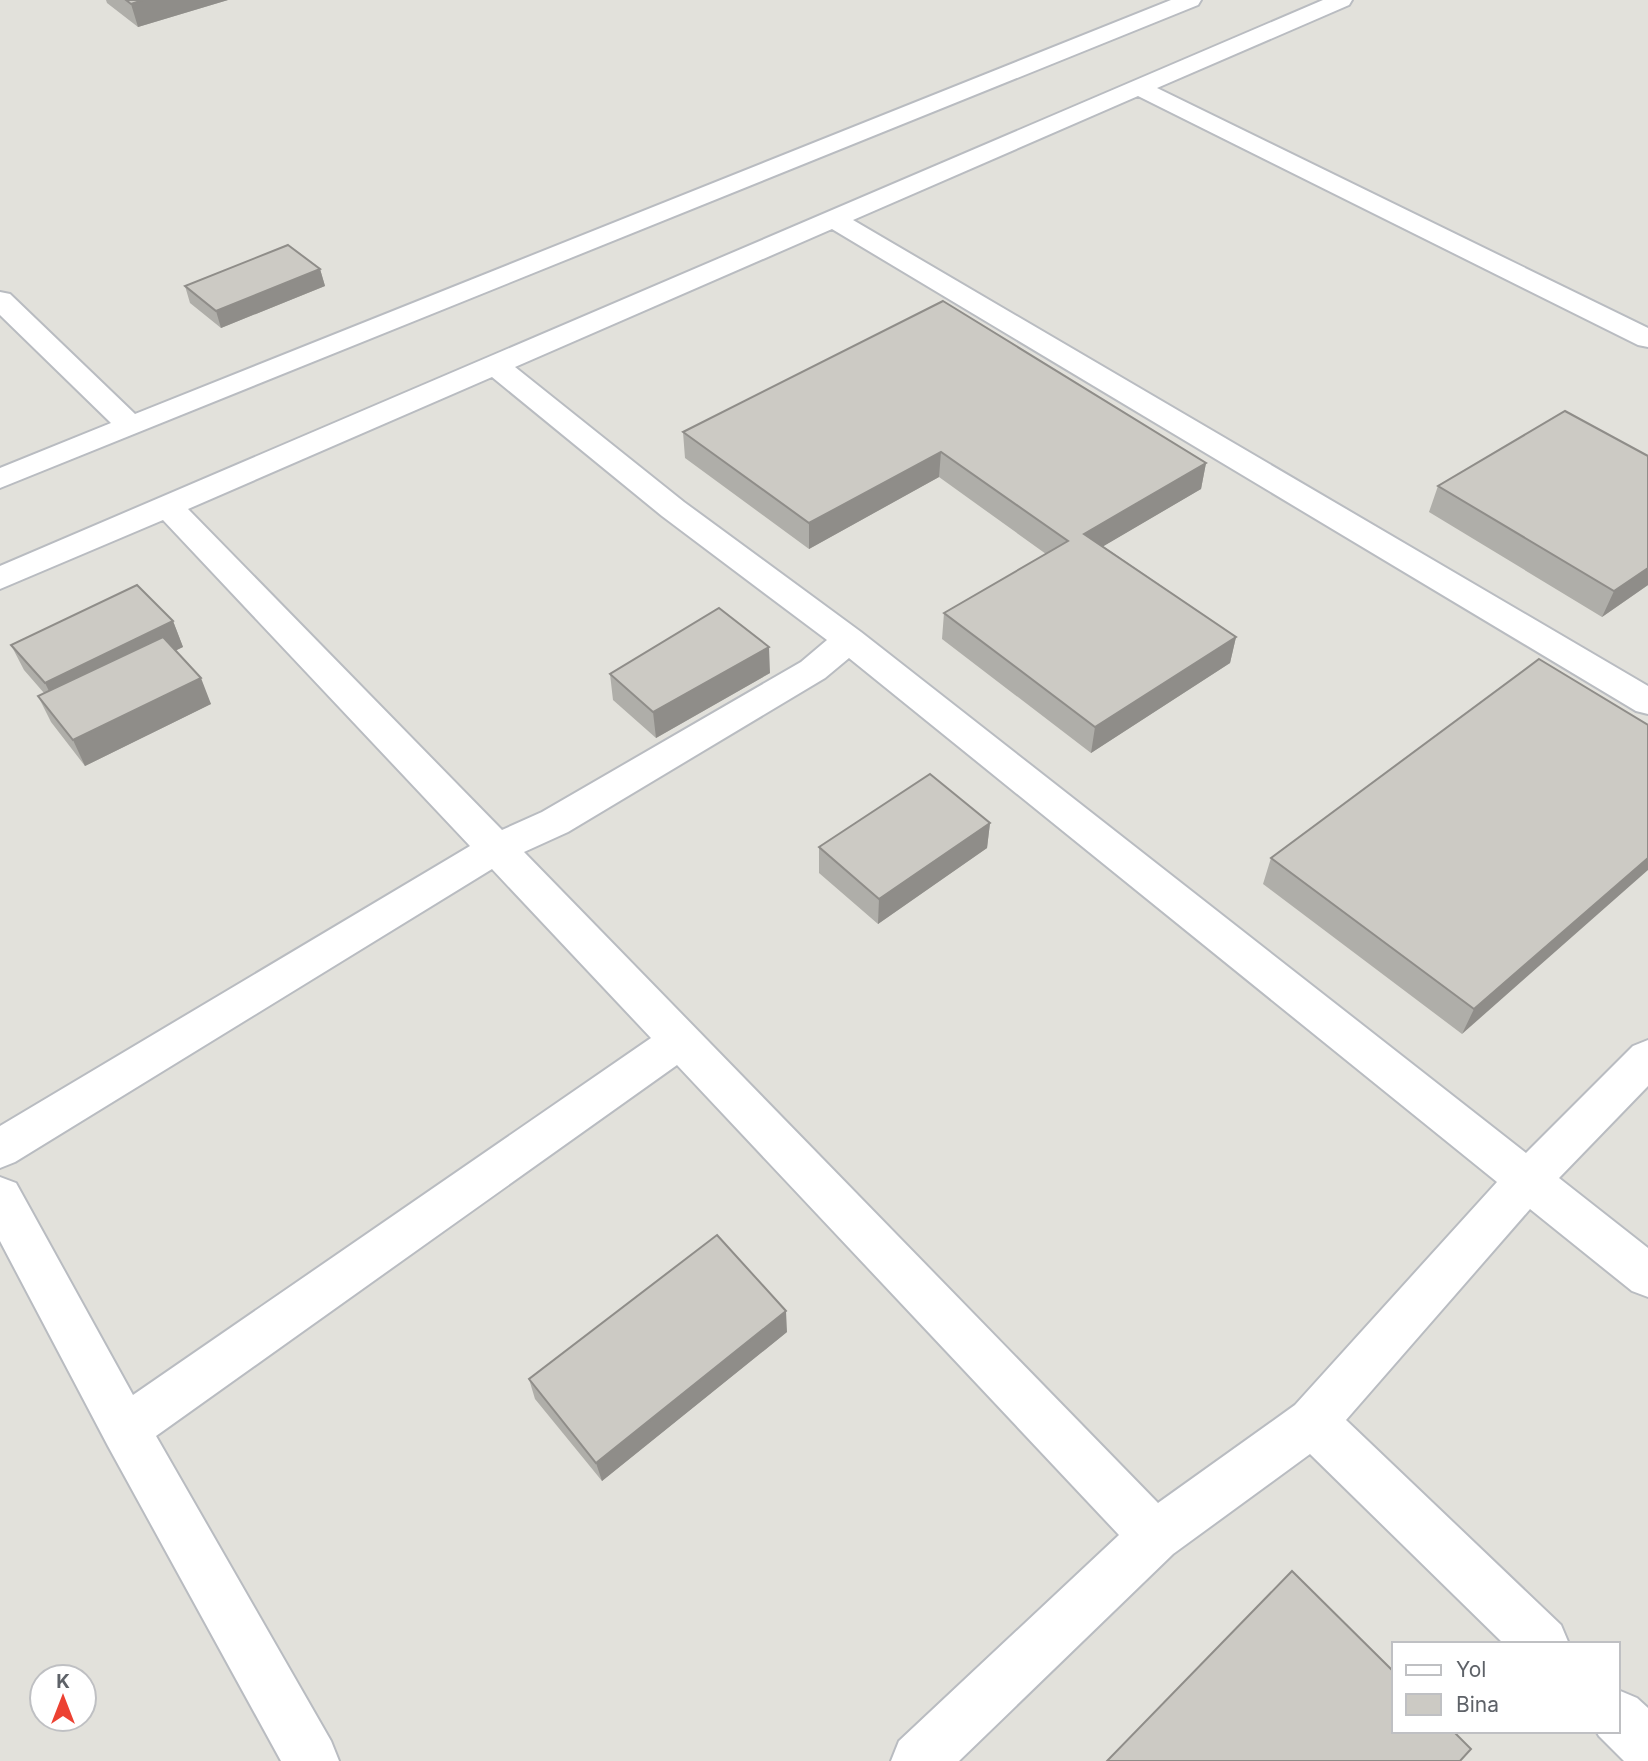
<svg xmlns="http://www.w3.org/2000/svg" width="1648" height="1761" font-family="Inter,sans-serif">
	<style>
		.industrial { fill: #e2e1db; fill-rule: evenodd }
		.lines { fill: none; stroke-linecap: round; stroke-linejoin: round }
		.minor-casing { stroke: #b9bcc1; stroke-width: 4 }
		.minor { fill: #fff; fill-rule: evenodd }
		.wall { fill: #afaea9 }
		.shaded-wall { fill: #8f8d89 }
		.building { fill: #cccac4; stroke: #8f8d89; stroke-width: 2 }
	</style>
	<rect width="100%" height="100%" fill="#f1efe7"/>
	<path class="industrial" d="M0 0H1648V1761H0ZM1394 1644H1618V1731H1394ZM42 1677H84V1719H42Z"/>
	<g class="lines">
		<g class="minor-casing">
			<path id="minor" d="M1171 0H1201L1198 5 0 488V468L111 423 0 315V292L10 294 135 414Z
				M1323 0H1352L1349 5 1157 88 1648 328V347L1638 345 1138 96 853 220 1648 686V714L1636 711 832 229 515 367 684 502 861 632 1526 1153 1633 1046 1648 1040V1086L1559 1178 1648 1248V1297L1632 1291 1530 1209 1346 1420 1561 1625 1569 1644H1504L1310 1454 1173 1554 959 1761H891L899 1741 1119 1535 677 1065 156 1436 331 1741 339 1761H281L108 1446 0 1241V1177L16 1183 133 1395 651 1038 492 869 15 1162 0 1168V1126L470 846 163 520 0 589V566ZM492 377 662 516 827 640 801 662 542 812 502 830 188 509ZM849 658 1497 1182 1295 1405 1158 1503 524 852 568 832 825 678Z
				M1618 1690 1637 1698 1648 1708V1761H1624L1599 1736 1596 1731H1618Z"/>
		</g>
		<use href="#minor" class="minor"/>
	</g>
	<path class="wall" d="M106 0H228L138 27 107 3Z
		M320 269 325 286 221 328 190 303 185 286Z
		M683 432 1206 463 1201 489 1103 546 1236 637 1230 663 1091 753 942 639 944 613 1046 554 939 477 809 549 685 458Z
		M1438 486 1648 585 1602 617 1429 512Z
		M173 621 183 647 176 650 211 704 85 766 51 722 38 696 44 693 24 670 11 645Z
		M770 673 656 738 613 700 610 674Z
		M1648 725 1462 1034 1263 884 1271 858Z
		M990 823 987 848 878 924 819 873V847Z
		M787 1332 602 1481 535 1399 529 1379Z"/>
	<path class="shaded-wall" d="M143 0H228L138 27 131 4Z
		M320 269 325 286 221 328 216 311Z
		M941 452 939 477 809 549V523Z
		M1206 463 1201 489 1080 560 1084 534Z
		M1648 568V585L1602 617 1614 591Z
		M173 621 183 647 58 709 45 683Z
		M1236 637 1230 663 1091 753 1095 727Z
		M769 647 770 673 656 738 653 712Z
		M201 678 211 704 85 766 73 740Z
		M990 823 987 848 878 924 879 899Z
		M1648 858V870L1462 1034 1474 1009Z
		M786 1311 787 1332 602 1481 596 1463Z"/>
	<path class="building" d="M126 0H143L131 4Z
		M288 245 320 269 216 311 185 286Z
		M943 301 1206 463 1084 534 1236 637 1095 727 944 613 1068 541 941 452 809 523 683 432Z
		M1565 411 1648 456V568L1614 591 1438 486Z
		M137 585 173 621 45 683 11 645Z
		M719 608 769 647 653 712 610 674Z
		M163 637 201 678 73 740 38 696Z
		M1539 659 1648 725V858L1474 1009 1271 858Z
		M930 774 990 823 879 899 819 847Z
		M717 1235 786 1311 596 1463 529 1379Z
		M1292 1571 1394 1672V1731H1453L1471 1749 1460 1761H1107Z"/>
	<rect x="1392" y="1642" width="228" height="91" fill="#ffffff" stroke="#bfc0c3" stroke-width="2"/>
	<rect x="1406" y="1665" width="35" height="10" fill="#ffffff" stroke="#bfc0c3" stroke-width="2"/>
	<text x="1456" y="1677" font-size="21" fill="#5e6268">Yol</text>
	<rect x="1406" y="1694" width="35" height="21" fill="#cccac4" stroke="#bfc0c3" stroke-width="2"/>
	<text x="1456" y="1712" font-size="21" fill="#5e6268">Bina</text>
	<g transform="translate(63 1698)"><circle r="33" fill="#ffffff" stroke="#bfc0c3" stroke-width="2"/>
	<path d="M0-5L12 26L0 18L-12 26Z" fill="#ec4132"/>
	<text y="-10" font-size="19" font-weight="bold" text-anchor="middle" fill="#5e6268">K</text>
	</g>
</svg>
